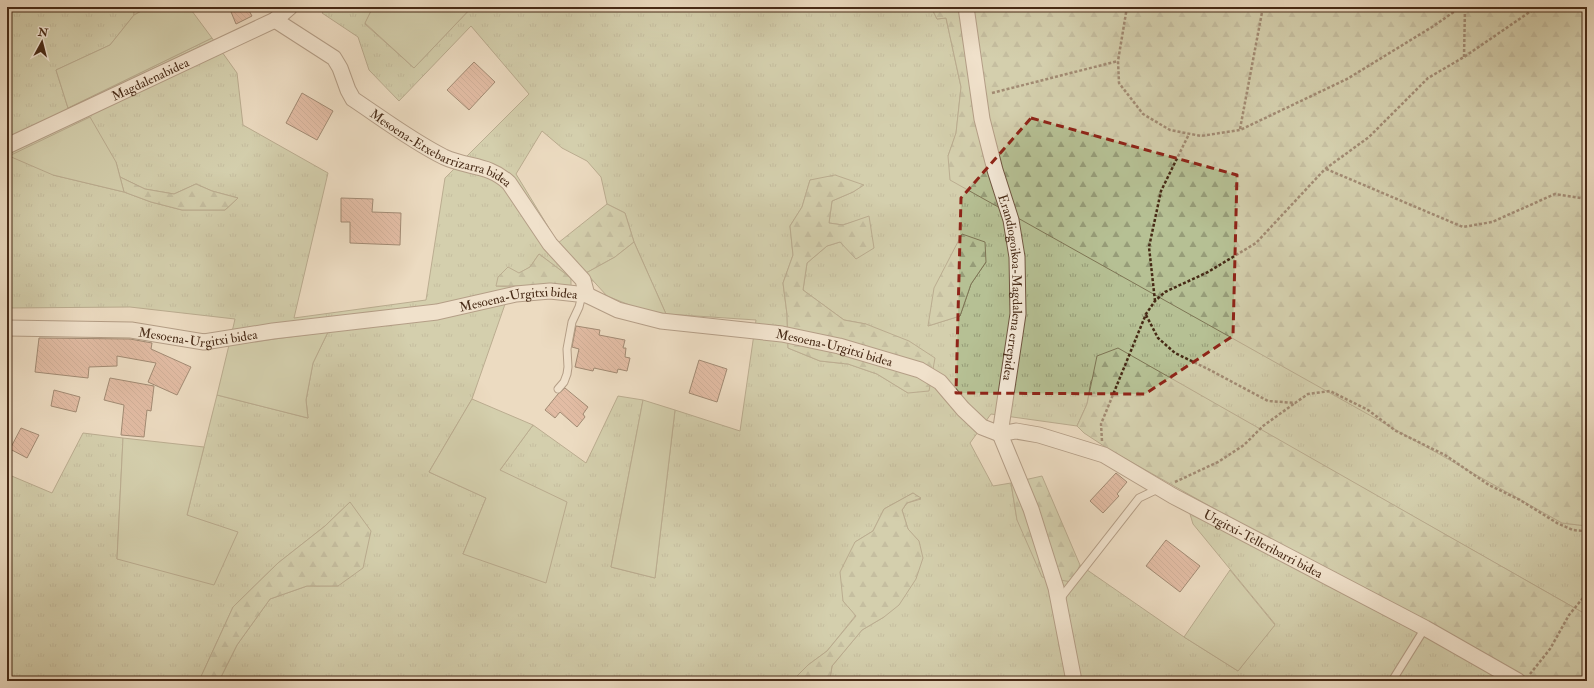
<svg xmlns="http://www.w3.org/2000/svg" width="1594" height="688" font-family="'IM FELL Double Pica',serif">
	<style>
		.grass { fill: url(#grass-tufts); stroke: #7e7555; fill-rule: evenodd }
		.forest { fill: url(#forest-firs); stroke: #7e7555 }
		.garden { fill: #b6c094; stroke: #7e7555 }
		.building { fill: url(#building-back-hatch); stroke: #472a16 }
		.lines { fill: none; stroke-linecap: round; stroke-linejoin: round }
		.service-casing { stroke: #705641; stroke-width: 9 }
		.minor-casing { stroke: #705641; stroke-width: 17 }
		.path { stroke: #472a16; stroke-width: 2.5; stroke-dasharray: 3 2; stroke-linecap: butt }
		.service { stroke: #f3e8d7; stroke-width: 7 }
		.minor { stroke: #f3e8d7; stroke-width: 15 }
		.marked { fill: none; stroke: #8f2418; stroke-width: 3; stroke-dasharray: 8 5; stroke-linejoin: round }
		.labels { text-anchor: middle; stroke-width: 3; stroke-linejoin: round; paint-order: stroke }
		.street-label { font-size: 13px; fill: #472a16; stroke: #f3e8d7 }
	</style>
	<defs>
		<pattern id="grass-tufts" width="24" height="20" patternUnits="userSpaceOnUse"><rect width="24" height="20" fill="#b6c094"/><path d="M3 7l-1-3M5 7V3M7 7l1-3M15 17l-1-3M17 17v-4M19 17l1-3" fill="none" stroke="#969c78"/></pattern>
		<pattern id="forest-firs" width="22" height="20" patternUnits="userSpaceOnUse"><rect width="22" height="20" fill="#b6c094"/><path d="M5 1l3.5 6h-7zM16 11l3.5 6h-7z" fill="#969c78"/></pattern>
		<pattern id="building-back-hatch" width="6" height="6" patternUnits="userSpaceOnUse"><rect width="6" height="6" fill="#d59880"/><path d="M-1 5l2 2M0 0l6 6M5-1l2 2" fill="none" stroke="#af7c68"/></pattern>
	</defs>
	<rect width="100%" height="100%" fill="#ecdbc1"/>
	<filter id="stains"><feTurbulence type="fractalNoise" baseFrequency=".005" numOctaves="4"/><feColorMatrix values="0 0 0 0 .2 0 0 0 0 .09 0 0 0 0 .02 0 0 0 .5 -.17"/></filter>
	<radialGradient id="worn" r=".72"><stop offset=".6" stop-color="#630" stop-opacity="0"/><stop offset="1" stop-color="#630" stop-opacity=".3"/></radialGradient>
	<path class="grass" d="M7 7H134V15L110 45 56 70 68 108 212 38 237 73 243 125 328 173 294 318 426 300 445 178 529 94 471 26 399 101 369 70 358 37 322 13 327 7H373L365 24 414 68 472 7H931L937 19 946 18 961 87 956 134 948 156 1562 523 1587 526V615L1118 349 1091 381 1087 404 1077 426 991 414 970 443 993 486 1011 483 1017 520 1072 582 1080 565 1184 637 1238 671 1275 624 1193 524 1183 491 1510 675V681H833L830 679 832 666 862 630 884 617 918 541 908 529 902 510 907 503 921 499 913 493 884 509 873 531 855 542 843 601 856 615 827 651 808 665 792 681H219L237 645 270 599 307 586H338L350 502 325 526 278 563 233 607 199 681H7V474L52 493 83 433 123 438 117 559 187 515 217 395 308 418 306 400 313 363 328 332 229 345 235 319 130 307 7 308ZM542 131 562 148 587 161 601 177 607 204 625 213 634 242 666 314 756 320 740 431 675 410 655 578 611 567 643 400 618 396 586 463 533 425 500 470 463 554 486 498 429 472 472 399 511 287 496 286 530 267 539 254 571 278 594 281 558 243 516 174ZM116 162 120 177 145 189 174 194 196 184 212 191 238 198 225 210H182L151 202 124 192 53 175ZM810 180 863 185 853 192 832 201 829 223 843 225 869 217 840 242 827 246 807 263 803 290 844 320 866 324 908 393 877 374 848 364 820 361 788 348 787 314 783 283 793 255 790 226 802 207ZM986 262 971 284 960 316 928 326Z"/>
	<path class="forest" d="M134 7H149L134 15Z
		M931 7H1587V526L1562 523 950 180 948 156 956 133 961 87 946 18 937 19Z
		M835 175 864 185 853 192 832 201 829 223 843 225 869 216 874 248 856 259 840 242 827 246 807 263 803 290 844 320 866 324 909 341 935 358 929 391 908 393 877 374 848 364 820 361 788 348 787 314 783 283 793 255 790 226 802 207 810 180Z
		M120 177 145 189 174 194 196 184 212 191 238 198 225 210H182L151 202 124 192Z
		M607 204 625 213 634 242 615 257 586 273 558 243Z
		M962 234 985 242 986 262 971 284 960 316 928 326 934 288Z
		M539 254 571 278V286H496L498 277 508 267 519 273 530 267Z
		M1118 348 1587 615V681H1510V675L1110 450 1084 433 1077 426 1087 404 1097 356Z
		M1042 476 1080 565 1072 582 1042 577 1017 520 1011 483Z
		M913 493 921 498 907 503 902 510 908 529 919 541 923 558 916 579 899 605 884 617 862 630 832 666 830 679 833 681H792L808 665 827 651 856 616 843 601 840 572 855 542 873 531 884 509Z
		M350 502 371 531 363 568 338 586H307L270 599 237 645 219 681H199L233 607 278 563 325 526Z"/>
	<path class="garden" d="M149 7H189L212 38 68 108 56 70 110 45 134 15Z
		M373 7H472L414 68 365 23Z
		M90 117 116 162 124 192 53 175 9 156Z
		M634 242 666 314 642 310 607 296 586 273 615 257Z
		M328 332 313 363 306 400 308 418 217 395 229 345Z
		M472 399 533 425 500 470 567 502 546 583 463 554 486 498 429 472Z
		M643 400 675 410 655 578 611 567Z
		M123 438 204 447 187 515 238 532 214 585 117 559Z
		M1230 570 1275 625 1238 671 1184 637Z"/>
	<path class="building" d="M229 7H247L252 16 236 24Z
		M474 62 495 82 469 110 447 90Z
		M302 93 333 111 317 140 286 123Z
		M341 198 373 199 372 212 401 213 400 245 350 243V222H341Z
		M576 326 600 330 599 335 625 340 623 348H626L625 357 630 358 627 371 618 369 617 373 594 368 593 371 575 367 579 349 572 347Z
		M39 338 130 339 152 343 151 349 191 367 177 395 148 382 156 363 117 356V366L89 367 88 378 35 372Z
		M699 360 727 369 717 402 689 393Z
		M110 378 154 386 151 411 147 410 144 437 121 435 124 405 104 400Z
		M565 388 588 407 583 414 585 417 577 427 560 412 555 418 545 410 558 394Z
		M54 390 80 397 76 412 51 406Z
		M21 428 39 435 27 458 10 449Z
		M1116 473 1127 482 1117 494 1119 496 1103 513 1090 501Z
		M1166 540 1200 566 1180 592 1146 566Z"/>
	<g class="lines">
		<g class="service-casing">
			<path id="service" d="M558 389 564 382 567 374 568 367 567 349 572 322 579 307 582 295
				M1061 600 1063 595 1139 498 1160 488
				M1392 681 1425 628"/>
		</g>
		<g class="minor-casing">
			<g id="minor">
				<path id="s1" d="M966 7 982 119 995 170 1011 220 1017 257 1018 314 1000 434 1031 509 1056 588 1074 681"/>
				<path id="s2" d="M275 20 334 58 340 68 348 90 353 99C383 119 412 141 444 157 468 168 489 164 509 183L550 244 583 280 587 295"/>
				<path id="s3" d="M7 146 275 20 290 7"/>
				<path id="s4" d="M7 328 131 330 204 342 273 331 437 312 516 294 550 291 587 295 618 310 661 321 782 334 839 346 920 370 940 382 963 409 982 427 1000 434"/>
				<path id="s5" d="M1000 434 1016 431 1039 435 1104 455 1173 496 1425 628 1518 681"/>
			</g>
		</g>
		<path class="path" d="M1127 7 1118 61 1119 83 1143 114 1170 130 1201 136 1240 130 1347 79 1432 27 1461 7
			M1464 57 1465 7
			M992 93 1118 61
			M1240 129 1263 7
			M1326 169 1463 227 1492 222 1555 194 1587 199
			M1155 301 1149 247 1161 191 1189 134
			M1146 315 1158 338 1175 353 1208 369 1268 401 1295 403 1308 394 1330 391 1368 410 1396 431 1445 455 1489 485 1520 500 1557 523 1573 530 1583 531 1587 536
			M1102 441 1101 424 1146 314 1155 301 1165 292 1208 272 1256 243 1325 169 1369 137 1428 78 1464 57 1537 7
			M1175 482 1218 462 1244 445 1263 426 1295 403
			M1583 531 1587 523
			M1530 674 1550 649 1569 615 1587 593"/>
		<use href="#service" class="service"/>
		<use href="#minor" class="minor"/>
	</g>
	<path d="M0 0H1594V688H0ZM1031 118 1237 175 1233 336 1145 394 956 393 961 198Z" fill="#ecdbc1" fill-opacity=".55" fill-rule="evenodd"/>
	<path class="marked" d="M1031 118 1237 175 1233 336 1145 394 956 393 961 198Z"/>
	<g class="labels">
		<g class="street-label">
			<text dy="5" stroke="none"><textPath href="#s3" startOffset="158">Magdalenabidea</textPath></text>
			<text dy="5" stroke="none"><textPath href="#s2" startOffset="217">Mesoena-Etxebarrizarra bidea</textPath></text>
			<text dy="5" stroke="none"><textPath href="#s1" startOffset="286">Erandiogoikoa-Magdalena errepidea</textPath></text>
			<text dy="5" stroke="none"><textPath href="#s4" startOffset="516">Mesoena-Urgitxi bidea</textPath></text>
			<text dy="5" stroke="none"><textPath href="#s4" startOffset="192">Mesoena-Urgitxi bidea</textPath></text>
			<text dy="5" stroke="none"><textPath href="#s4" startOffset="840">Mesoena-Urgitxi bidea</textPath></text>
			<text dy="5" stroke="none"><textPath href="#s5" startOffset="290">Urgitxi-Telleribarri bidea</textPath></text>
		</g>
	</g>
	<rect width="1594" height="688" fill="none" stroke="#ecdbc1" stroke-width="24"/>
	<rect x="8" y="8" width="1578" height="672" fill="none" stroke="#472a16" stroke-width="2"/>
	<rect x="12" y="12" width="1570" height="664" fill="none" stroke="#472a16"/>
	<g transform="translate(42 42) rotate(7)" stroke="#f3e8d7" stroke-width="3" paint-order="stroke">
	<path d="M0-3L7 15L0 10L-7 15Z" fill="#472a16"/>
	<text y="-6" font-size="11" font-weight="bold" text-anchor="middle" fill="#472a16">N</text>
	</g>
	<rect width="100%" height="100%" filter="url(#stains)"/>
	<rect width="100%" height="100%" fill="url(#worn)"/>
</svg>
